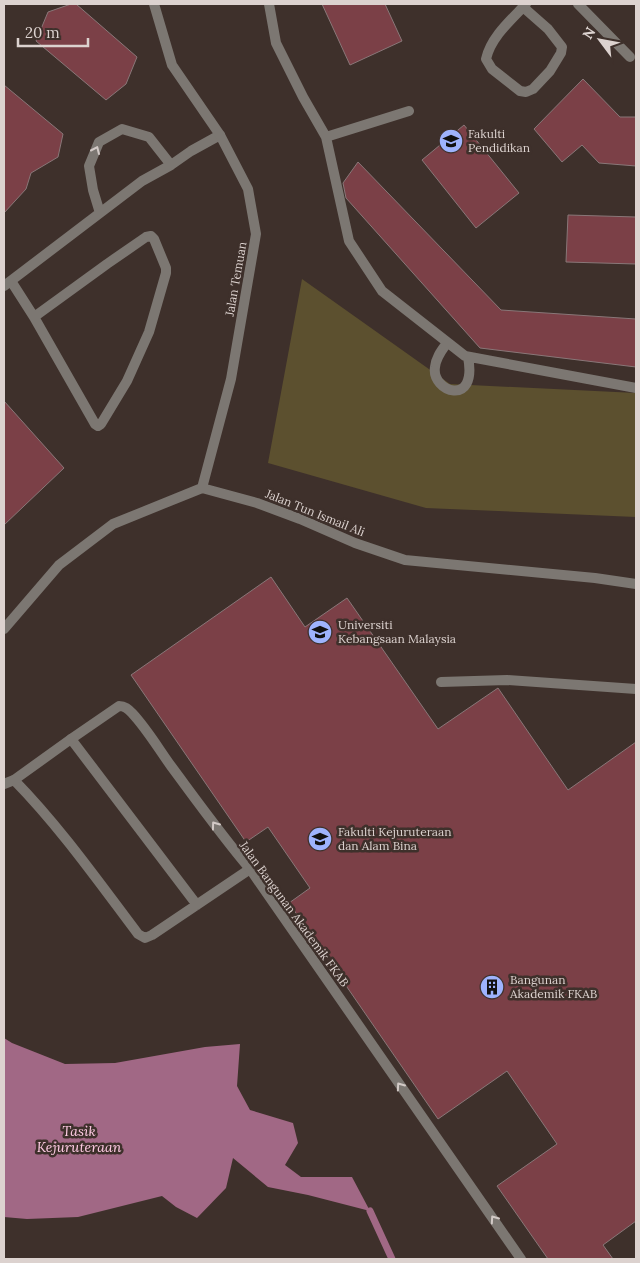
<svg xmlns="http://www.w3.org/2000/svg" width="640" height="1263" font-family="Lora,serif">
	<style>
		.green { fill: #5c502f }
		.water { fill: #a16885 }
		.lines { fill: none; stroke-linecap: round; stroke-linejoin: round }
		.stream { stroke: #a16885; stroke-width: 7 }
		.building { fill: #7b4047; stroke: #897778 }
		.service { stroke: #7c7772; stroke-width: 10 }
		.minor { stroke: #7c7772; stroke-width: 10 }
		.oneway { stroke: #d2c9c6 }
		.labels { text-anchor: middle; stroke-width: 5; stroke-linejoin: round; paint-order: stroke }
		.poi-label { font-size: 12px; fill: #dcd2cf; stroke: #3e302b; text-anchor: start }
		.street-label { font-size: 12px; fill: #dcd2cf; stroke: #3e302b }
		.water-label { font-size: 14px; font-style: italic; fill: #ffcbe4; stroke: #3e302b }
	</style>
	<rect width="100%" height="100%" fill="#3e302b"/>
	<path class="green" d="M302 279 450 384 636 393V517L426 508 268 463Z"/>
	<path class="water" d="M4 1038 12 1043 65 1064 115 1063 205 1047 240 1044 237 1086 250 1110 293 1123 298 1143 285 1165 301 1177H352L370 1211 308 1195 268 1187 233 1158 226 1188 197 1218 176 1207 162 1196 78 1217 27 1219 4 1217Z"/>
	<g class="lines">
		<path class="stream" d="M370 1211 392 1259"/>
	</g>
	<path class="building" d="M71 4H76L137 57 126 84 106 100 36 41 48 12Z
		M322 4H385L402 41 350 65Z
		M583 79 620 117H636V166L599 163 582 145 562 162 534 129Z
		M4 85 63 134 58 157 31 173 26 189 4 213Z
		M464 125 519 193 476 228 422 160Z
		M358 162 501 310 636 319V367L480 348 346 198 343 183Z
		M568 215 636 217V264L566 262Z
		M4 401 64 468 4 525Z
		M271 577 305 627 347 598 438 729 498 688 568 790 636 742V1221L603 1245 613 1259H548L497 1186 557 1144 507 1071 438 1119 289 903 310 888 268 827 246 842 131 675Z"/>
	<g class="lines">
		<path class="service" d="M269 4 276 43 303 97 326 137 349 241 382 291 465 356 636 388
			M578 4 630 57
			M523 7 548 29 562 47 561 53 550 71 533 89 526 92 520 91 492 69 486 59C491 37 511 20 526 4
			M326 137 409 111
			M100 213 93 190 89 166 99 142 122 129 149 137 171 165
			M11 281 34 317 95 424 98 426 101 424 127 381 149 332 166 273V268L154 239 151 236 146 237 107 264 34 317
			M4 286 142 181 171 165 191 151 220 135
			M447 343C442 350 436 357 435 367 431 392 478 408 468 357
			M71 739 197 905
			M14 780C60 827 98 881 138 934L145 938 152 935 250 869"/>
		<path class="minor" d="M154 4 172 65 220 135 248 189 256 234 231 379 202 488
			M4 629 59 565 113 524 202 488 257 503 300 519 355 543 405 560 595 578 636 584
			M441 682 507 680 636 689
			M4 784 14 780 71 739 119 706C125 706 128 709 132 713 147 729 158 748 171 766 197 801 222 836 250 869L521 1259"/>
	</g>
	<defs><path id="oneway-chevron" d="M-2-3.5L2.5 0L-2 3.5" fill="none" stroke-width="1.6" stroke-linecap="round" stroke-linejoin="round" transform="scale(1.25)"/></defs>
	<g class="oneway">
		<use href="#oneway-chevron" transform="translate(96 150) rotate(-66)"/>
		<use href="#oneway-chevron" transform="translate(215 825) rotate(-126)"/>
		<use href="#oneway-chevron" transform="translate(400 1086) rotate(-125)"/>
		<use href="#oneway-chevron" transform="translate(494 1219) rotate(-125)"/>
	</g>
	<defs>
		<g id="university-disc" transform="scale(1.25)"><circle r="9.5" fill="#9eb3fd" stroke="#3e302b"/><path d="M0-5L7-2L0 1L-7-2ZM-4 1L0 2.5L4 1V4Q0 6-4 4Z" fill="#111"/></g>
		<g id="building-disc" transform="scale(1.25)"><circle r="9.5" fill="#9eb3fd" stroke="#3e302b"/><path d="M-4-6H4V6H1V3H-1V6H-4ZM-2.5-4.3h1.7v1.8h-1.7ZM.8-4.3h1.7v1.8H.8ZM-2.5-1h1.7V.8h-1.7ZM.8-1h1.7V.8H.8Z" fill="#111"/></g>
	</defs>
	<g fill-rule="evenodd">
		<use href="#university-disc" x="451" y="141"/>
		<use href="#university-disc" x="320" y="632"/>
		<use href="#university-disc" x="320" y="839"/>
		<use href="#building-disc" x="492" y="987"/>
	</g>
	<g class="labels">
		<g class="poi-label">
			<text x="468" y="138">Fakulti<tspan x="468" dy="14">Pendidikan</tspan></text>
			<text x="338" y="629">Universiti<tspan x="338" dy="14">Kebangsaan Malaysia</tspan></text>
			<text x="338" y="836">Fakulti Kejuruteraan<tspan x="338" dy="14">dan Alam Bina</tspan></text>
			<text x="510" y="984">Bangunan<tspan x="510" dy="14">Akademik FKAB</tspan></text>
		</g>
		<g class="street-label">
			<text transform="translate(236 279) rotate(-80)" y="4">Jalan Temuan</text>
			<text transform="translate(315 513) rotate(22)" y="4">Jalan Tun Ismail Ali</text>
			<text transform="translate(294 914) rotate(54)" y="4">Jalan Bangunan Akademik FKAB</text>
		</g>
		<g class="water-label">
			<text x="79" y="1136">Tasik<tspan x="79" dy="16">Kejuruteraan</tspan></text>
		</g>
	</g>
	<rect width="640" height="1263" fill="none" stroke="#dcd2cf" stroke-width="10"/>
	<g transform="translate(600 40) rotate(302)" stroke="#3e302b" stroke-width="4" paint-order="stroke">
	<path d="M0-4L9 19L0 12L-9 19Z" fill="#dcd2cf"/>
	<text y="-8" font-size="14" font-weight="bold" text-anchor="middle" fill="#dcd2cf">N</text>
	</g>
	<path d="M18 38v8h70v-8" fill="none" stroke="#dcd2cf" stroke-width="2.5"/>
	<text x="25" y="38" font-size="15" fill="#dcd2cf" stroke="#3e302b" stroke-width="4" paint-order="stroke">20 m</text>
</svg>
